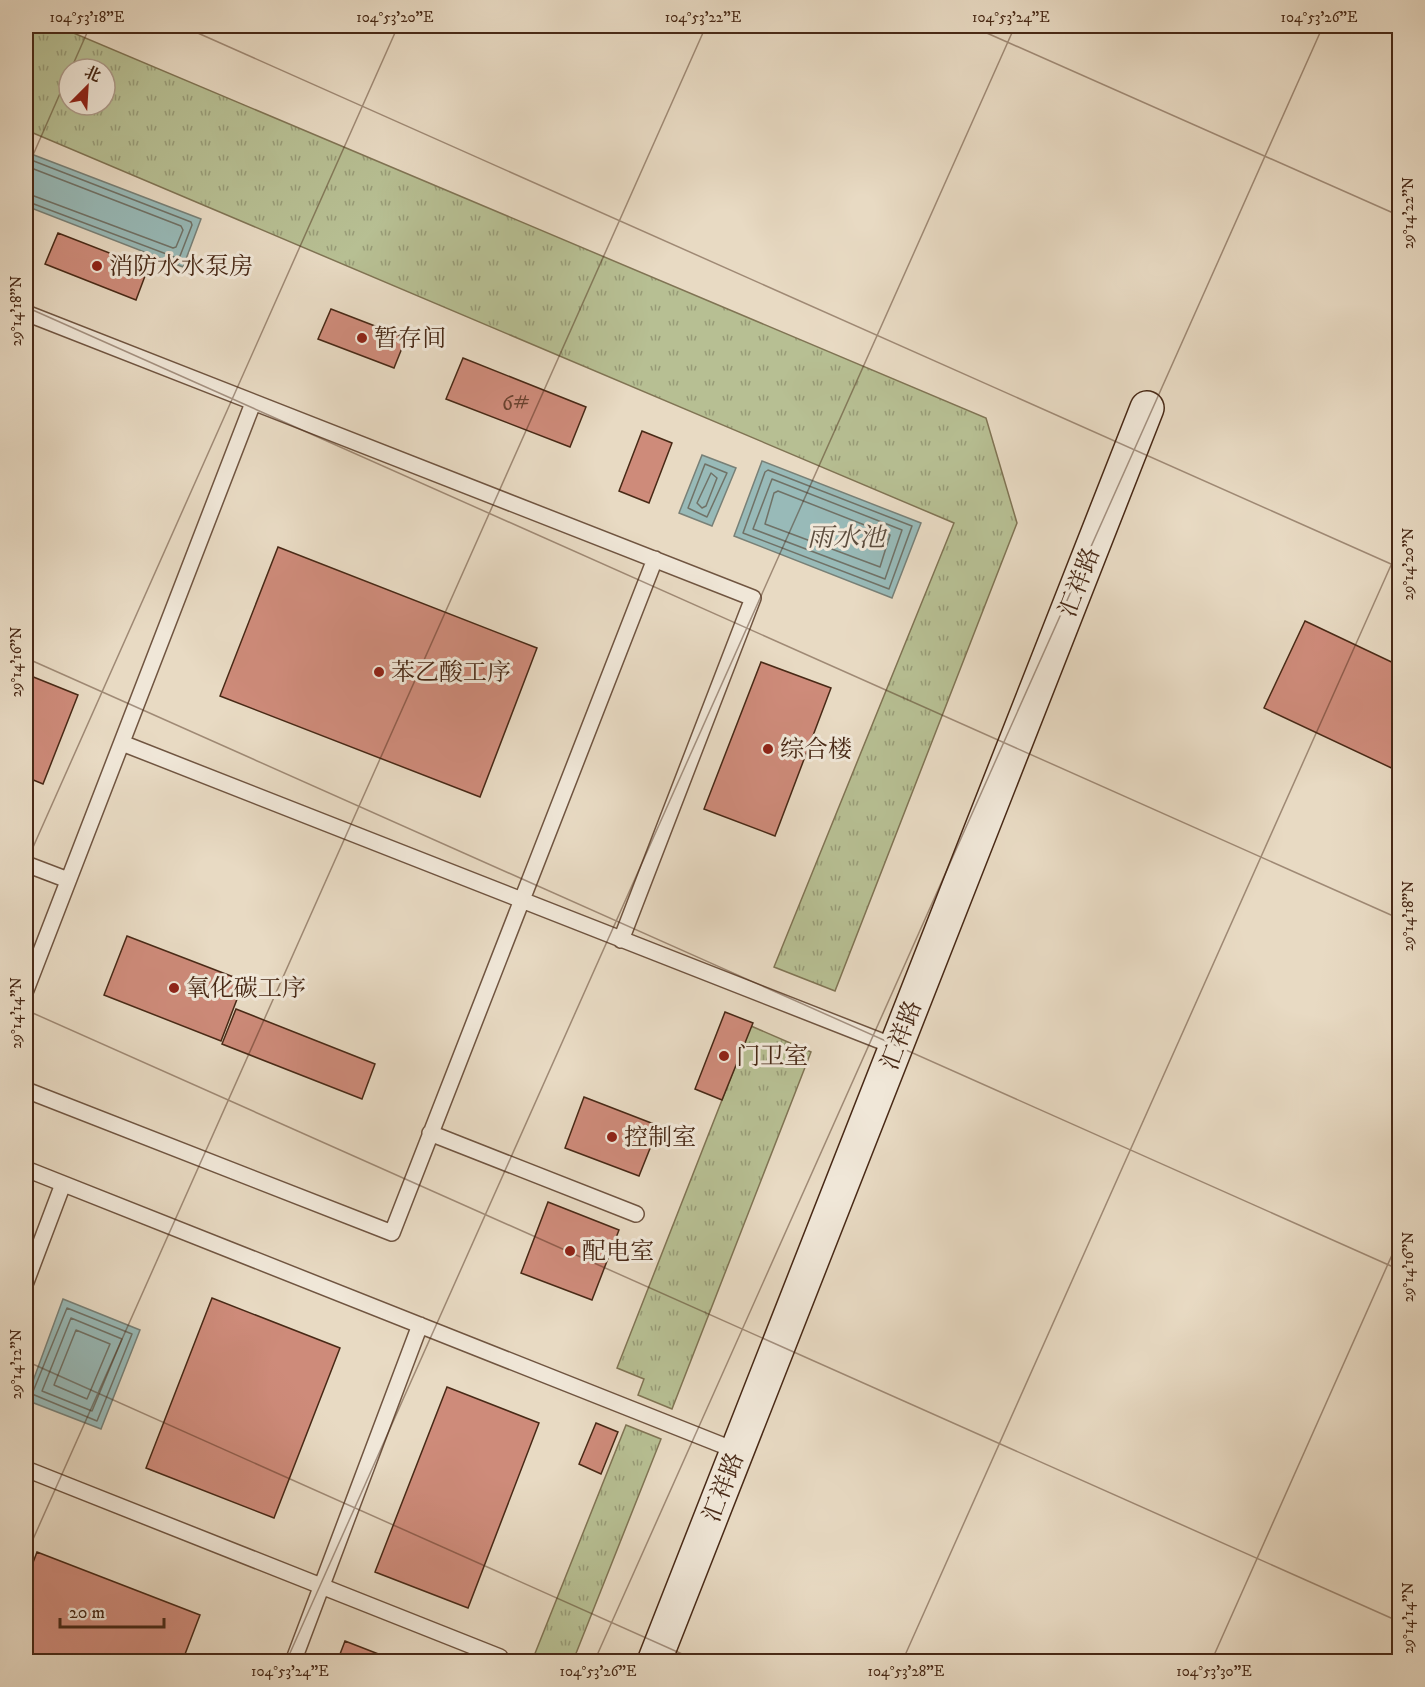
<svg xmlns="http://www.w3.org/2000/svg" width="1425" height="1687" font-family="'IM FELL DW Pica','Noto Serif SC',serif">
	<style>
		.grass { fill: url(#grass-tufts); stroke: #807454; stroke-width: 1.5; fill-rule: evenodd }
		.water { fill: #98bab8; stroke: #788077; stroke-width: 1.5 }
		.lines { fill: none; stroke-linecap: round; stroke-linejoin: round }
		.shore { stroke: #707267; stroke-width: 1.5 }
		.building { fill: #ce8b7a; stroke: #482916; stroke-width: 1.5 }
		.lane-casing { stroke: #705541; stroke-width: 18 }
		.secondary-casing { stroke: #482916; stroke-width: 36 }
		.lane { stroke: #f0e7d8; stroke-width: 15 }
		.secondary { stroke: #f0e7d8; stroke-width: 33 }
		.ticks { fill: none; stroke: #482916; stroke-width: 1.5; stroke-opacity: 0.45 }
		.poi-dot { fill: #8f2418; stroke: #f0e7d8; stroke-width: 2 }
		.labels { text-anchor: middle; stroke-width: 6; stroke-linejoin: round; paint-order: stroke }
		.number-label { font-size: 21px; fill: #6a422f }
		.poi-label { font-size: 24px; fill: #482916; stroke: #f0e7d8; text-anchor: start }
		.street-label { font-size: 24px; fill: #482916; stroke: #f0e7d8 }
		.water-label { font-size: 26px; font-style: italic; fill: #5c4d3e; stroke: #f0e7d8 }
		.neatline { fill: none; stroke: #482916; stroke-width: 2 }
		.ticks-label { font-size: 15px; text-anchor: middle; fill: #482916 }
	</style>
	<defs>
		<pattern id="grass-tufts" width="24" height="20" patternUnits="userSpaceOnUse" patternTransform="scale(1.5)"><rect width="24" height="20" fill="#b7bf93"/><path d="M3 7l-1-3M5 7V3M7 7l1-3M15 17l-1-3M17 17v-4M19 17l1-3" fill="none" stroke="#979b77"/></pattern>
	</defs>
	<rect width="100%" height="100%" fill="#e8dac3"/>
	<filter id="stains"><feTurbulence type="fractalNoise" baseFrequency=".00333" numOctaves="4"/><feColorMatrix values="0 0 0 0 .2 0 0 0 0 .09 0 0 0 0 .02 0 0 0 .5 -.17"/></filter>
	<radialGradient id="worn" r=".72"><stop offset=".6" stop-color="#630" stop-opacity="0"/><stop offset="1" stop-color="#630" stop-opacity=".3"/></radialGradient>
	<path class="grass" d="M26 26H57L986 418 1017 523 835 991 774 967 954 523 26 130ZM69 69H105V105H69Z
		M751 1026 811 1052 672 1409 638 1395 644 1379 617 1368Z
		M626 1425 661 1439 573 1661H532Z"/>
	<path class="water" d="M26 152 201 219 183 267 26 206Z
		M702 455 736 468 712 526 679 513Z
		M762 461 921 523 892 598 734 536Z
		M63 1299 140 1330 101 1429 26 1400Z"/>
	<g class="lines">
		<path class="shore" d="M26 158 191 222 192 225 180 256 177 258 26 201
			M26 166 181 226 183 230 176 247 173 248 26 193
			M705 464 727 473 707 517 688 508Z
			M768 470 912 526 889 589 743 533 765 472Z
			M711 473 717 478 706 506 702 508 697 503Z
			M772 479 902 530 885 579 753 529Z
			M778 491 890 535 880 567 765 524 774 493Z
			M67 1308 132 1334 97 1421 32 1394Z
			M71 1318 122 1339 92 1411 42 1391Z
			M76 1330 110 1344 87 1399 54 1385Z"/>
	</g>
	<path class="building" d="M58 233 148 268 136 300 45 264Z
		M331 309 406 338 394 368 318 339Z
		M463 358 586 407 570 447 446 399Z
		M642 431 672 443 649 503 619 491Z
		M278 547 537 648 480 797 220 696Z
		M1305 621 1400 666V772L1264 708Z
		M761 662 831 688 775 836 704 809Z
		M26 674 78 695 43 784 26 777Z
		M127 936 244 981 221 1041 104 995Z
		M236 1009 375 1064 362 1099 222 1044Z
		M725 1012 753 1023 722 1100 695 1089Z
		M584 1097 659 1126 639 1176 565 1148Z
		M548 1202 619 1230 592 1300 521 1273Z
		M212 1298 340 1348 274 1518 146 1468Z
		M447 1387 539 1423 468 1608 375 1572Z
		M596 1423 618 1432 601 1474 579 1464Z
		M37 1552 200 1615 182 1662H26V1581Z
		M345 1641 399 1662H337Z"/>
	<g class="lines">
		<g class="lane-casing">
			<path id="lane" d="M26 313 753 598 621 940
				M122 743 896 1047
				M26 864 68 880
				M26 990 253 403
				M26 1090 392 1233 655 559
				M430 1133 636 1214
				M26 1169 737 1451
				M26 1282 63 1184
				M26 1469 500 1657 498 1662
				M293 1662 420 1325"/>
		</g>
		<g class="secondary-casing">
			<path id="secondary" d="M654 1662 1147 408"/>
		</g>
		<use href="#lane" class="lane"/>
		<use href="#secondary" class="secondary"/>
	</g>
	<path class="ticks" d="M182 26 1400 568M971 26 1400 216M71 69 90 26M26 171 69 73M26 307 1400 919M26 658 1400 1270M26 863 398 26M26 1010 1400 1622M26 1361 700 1662M26 1555 706 26M286 1662 1015 26M594 1662 1323 26M902 1662 1400 545M1211 1662 1400 1237"/>
	<g class="poi-dot">
		<circle cx="97" cy="266" r="6"/>
		<circle cx="362" cy="338" r="6"/>
		<circle cx="379" cy="672" r="6"/>
		<circle cx="768" cy="749" r="6"/>
		<circle cx="174" cy="988" r="6"/>
		<circle cx="724" cy="1056" r="6"/>
		<circle cx="612" cy="1137" r="6"/>
		<circle cx="570" cy="1251" r="6"/>
	</g>
	<g class="labels">
		<g class="number-label">
			<text x="516" y="410">6#</text>
		</g>
		<g class="poi-label">
			<text x="109" y="274">消防水水泵房</text>
			<text x="374" y="346">暂存间</text>
			<text x="391" y="680">苯乙酸工序</text>
			<text x="780" y="757">综合楼</text>
			<text x="186" y="996">氧化碳工序</text>
			<text x="736" y="1064">门卫室</text>
			<text x="624" y="1145">控制室</text>
			<text x="582" y="1259">配电室</text>
		</g>
		<g class="street-label">
			<text transform="translate(1079 582) rotate(-69)" y="8">汇祥路</text>
			<text transform="translate(901 1035) rotate(-69)" y="8">汇祥路</text>
			<text transform="translate(723 1487) rotate(-69)" y="8">汇祥路</text>
		</g>
		<g class="water-label">
			<text x="846" y="546">雨水池</text>
		</g>
	</g>
	<rect width="1425" height="1687" fill="none" stroke="#e8dac3" stroke-width="66"/>
	<g transform="translate(87 87) rotate(24)"><circle r="28" fill="#f0e7d8" stroke="#ad9b8a" stroke-width="1.5"/>
	<path d="M0-4.5L10 22L0 15L-10 22Z" fill="#8f2418"/>
	<text y="-9" font-size="16" font-weight="bold" text-anchor="middle" fill="#482916">北</text>
	</g>
	<path d="M60 1618v9h104v-9" fill="none" stroke="#482916" stroke-width="3"/>
	<text x="69" y="1618" font-size="18" fill="#482916" stroke="#f0e7d8" stroke-width="4.5" paint-order="stroke">20 m</text>
	<rect x="33" y="33" width="1359" height="1621" class="neatline"/>
	<g class="ticks-label">
		<text x="87" y="22">104°53'18"E</text>
		<text x="395" y="22">104°53'20"E</text>
		<text x="703" y="22">104°53'22"E</text>
		<text x="1011" y="22">104°53'24"E</text>
		<text x="1319" y="22">104°53'26"E</text>
		<text transform="translate(1408 213) rotate(-90)" y="5">29°14'22"N</text>
		<text transform="translate(16 311) rotate(-90)" y="5">29°14'18"N</text>
		<text transform="translate(1408 564) rotate(-90)" y="5">29°14'20"N</text>
		<text transform="translate(16 662) rotate(-90)" y="5">29°14'16"N</text>
		<text transform="translate(1408 916) rotate(-90)" y="5">29°14'18"N</text>
		<text transform="translate(16 1013) rotate(-90)" y="5">29°14'14"N</text>
		<text transform="translate(1408 1267) rotate(-90)" y="5">29°14'16"N</text>
		<text transform="translate(16 1364) rotate(-90)" y="5">29°14'12"N</text>
		<text transform="translate(1408 1618) rotate(-90)" y="5">29°14'14"N</text>
		<text x="290" y="1676">104°53'24"E</text>
		<text x="598" y="1676">104°53'26"E</text>
		<text x="906" y="1676">104°53'28"E</text>
		<text x="1214" y="1676">104°53'30"E</text>
	</g>
	<rect width="100%" height="100%" filter="url(#stains)"/>
	<rect width="100%" height="100%" fill="url(#worn)"/>
</svg>
